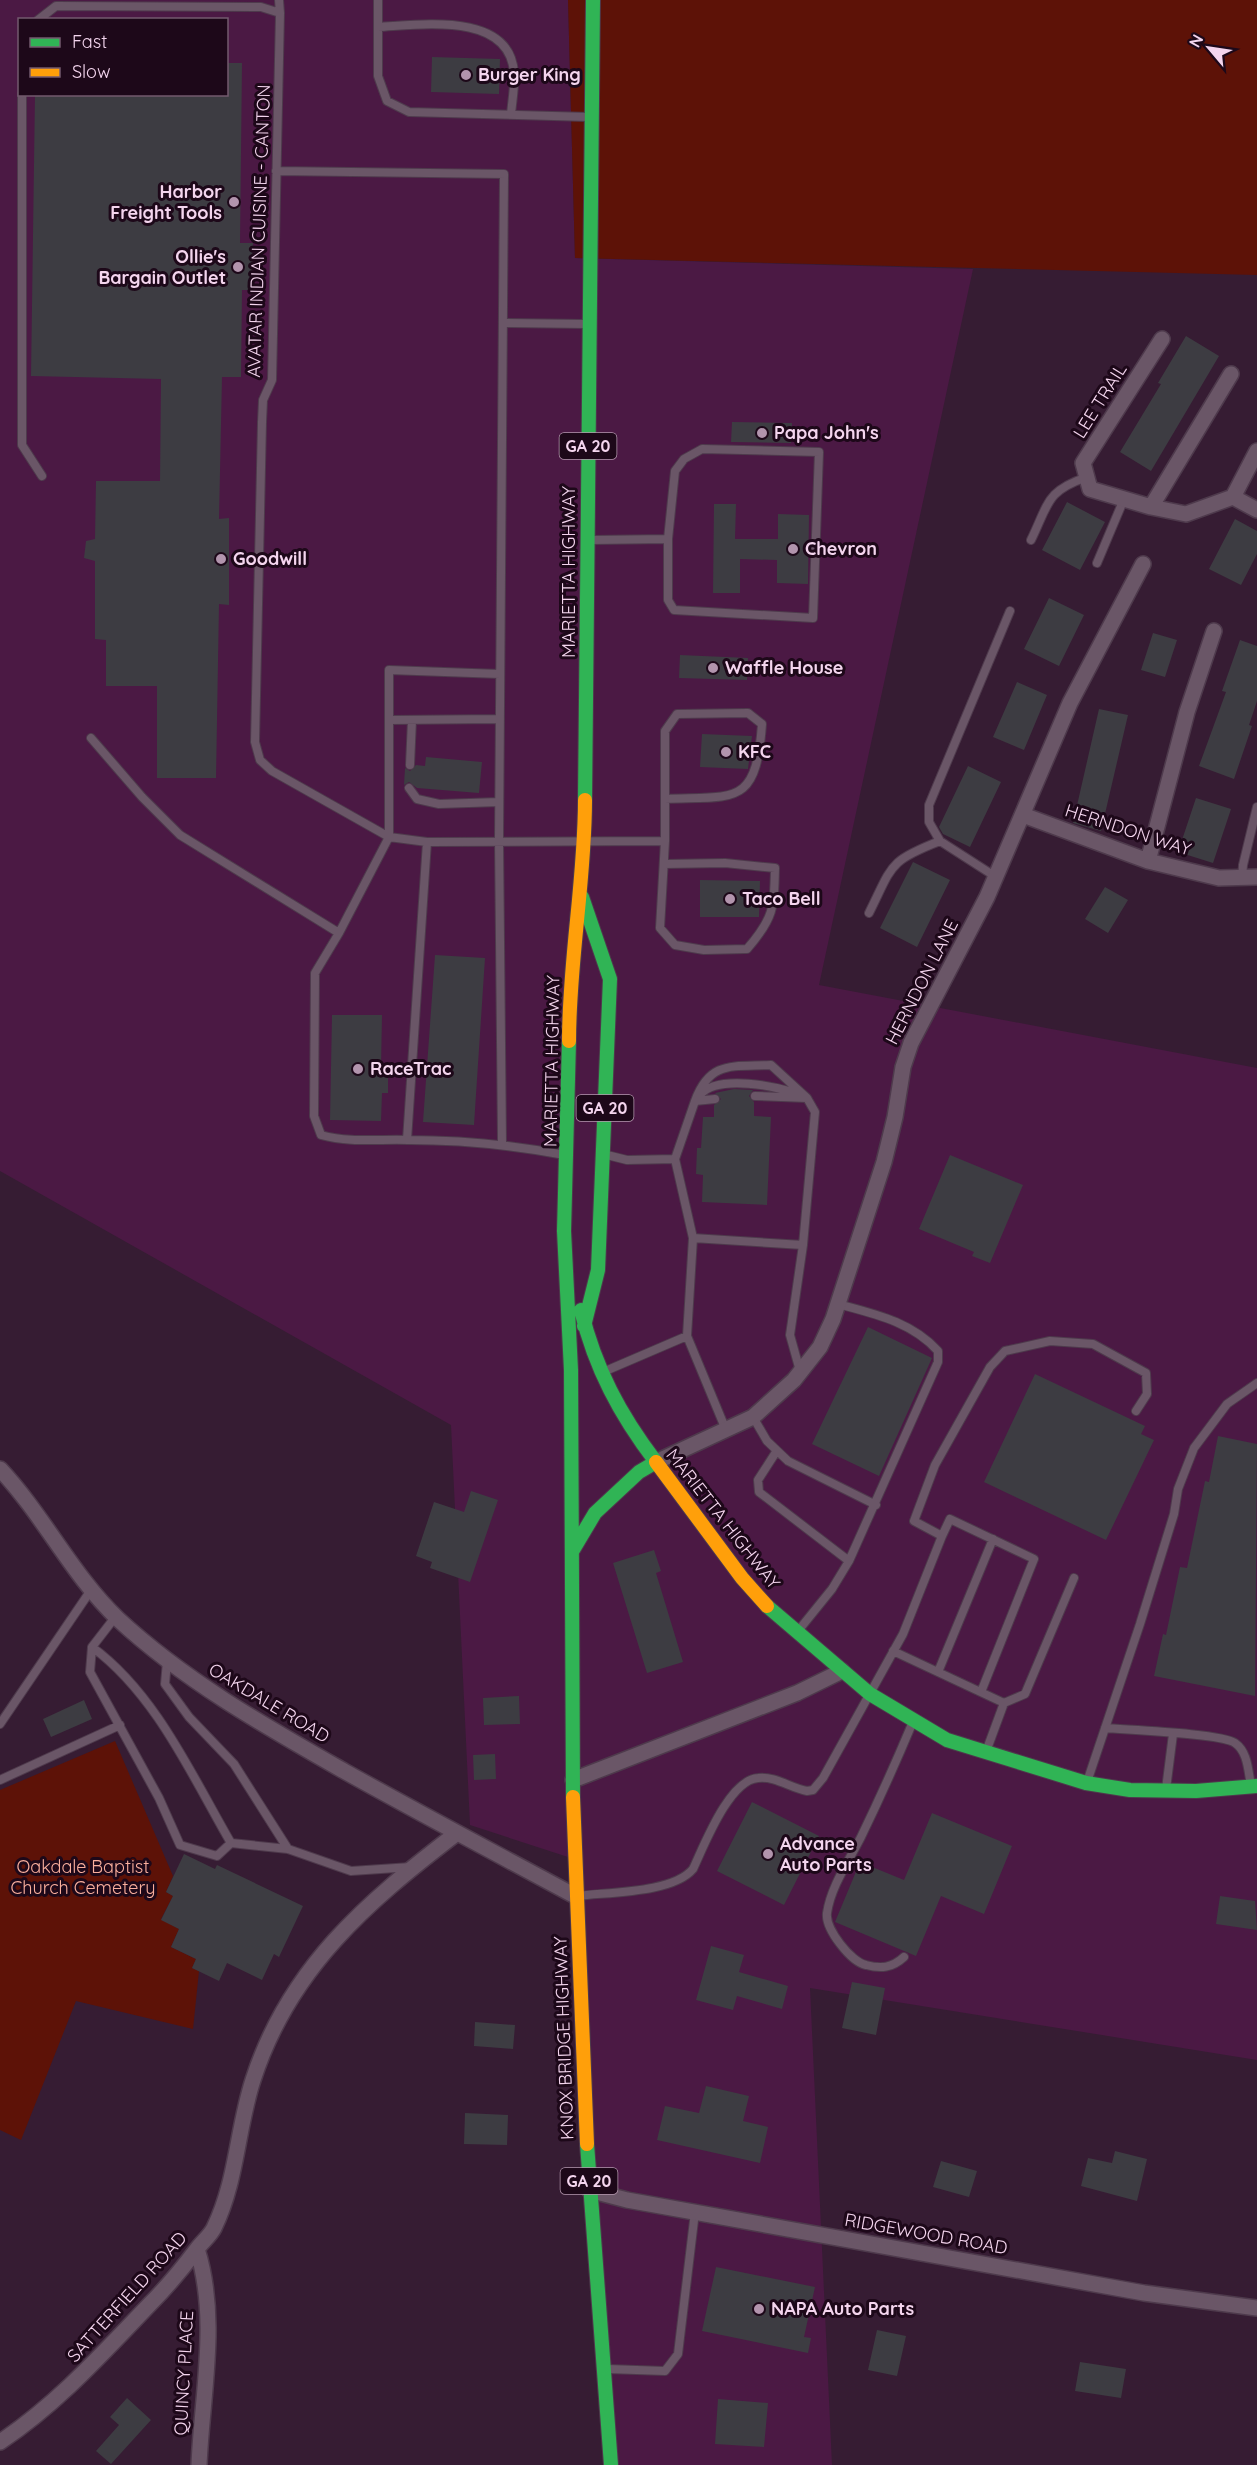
<svg xmlns="http://www.w3.org/2000/svg" width="1257" height="2465" font-family="Quicksand,sans-serif">
	<style>
		.built { fill: #4b1944; fill-rule: evenodd }
		.green { fill: #5d1207 }
		.building { fill: #3d3c42 }
		.lines { fill: none; stroke-linecap: round; stroke-linejoin: round }
		.lane-casing { stroke: #4e3a4c; stroke-width: 10 }
		.street-casing { stroke: #4e3a4c; stroke-width: 18 }
		.fast-casing { stroke: #4e3a4c; stroke-width: 16 }
		.slow-casing { stroke: #4e3a4c; stroke-width: 16 }
		.lane { stroke: #6a5667; stroke-width: 8 }
		.street { stroke: #6a5667; stroke-width: 15 }
		.fast { stroke: #30b455; stroke-width: 14 }
		.slow { stroke: #ff9f0a; stroke-width: 14 }
		.poi-dot { fill: #b294ad; stroke: #1d0819; stroke-width: 2 }
		.labels { text-anchor: middle; stroke-width: 6; stroke-linejoin: round; paint-order: stroke }
		.shield { fill: #1d0819; stroke: #b498ae; stroke-width: 1.5 }
		.shield-label { font-size: 16px; font-weight: bold; fill: #f4d5ee }
		.poi-label { font-size: 18px; font-weight: bold; fill: #f4d5ee; stroke: #1d0819; text-anchor: start }
		.street-label { font-size: 18px; fill: #f4d5ee; stroke: #1d0819 }
		.park-label { font-size: 18px; fill: #fbaf9d; stroke: #1d0819 }
	</style>
	<rect width="100%" height="100%" fill="#361c33"/>
	<path class="built" d="M0 0H568L575 258 973 269 819 985 1257 1068V2060L810 1988 832 2465H607L568 1857 470 1825 451 1425 0 1171ZM20 20H226V94H20Z"/>
	<path class="green" d="M568 0H1257V275L575 258Z
		M115 1741 173 1876 166 1892 173 1896 161 1919 179 1929 171 1947 196 1959 192 1968 199 1971 193 2029 76 2001 21 2140 0 2130V1790Z"/>
	<path class="building" d="M432 57 500 59 499 94 431 92Z
		M226 63H242L240 243H253L252 290H242L241 377H222L219 519 229 518V605L219 604 216 778H157V686H106V640L95 639V561L84 558 86 541 95 539 96 481H160L161 379 31 376 35 94H226Z
		M1186 336 1219 356 1151 471 1120 452 1161 384 1158 383Z
		M732 422 792 423 791 443 731 442Z
		M1067 502 1105 522 1080 570 1042 550Z
		M714 504H736L735 539H778V514L809 515 808 584 777 583V560L740 559V593H713Z
		M1235 519 1257 531V554L1241 585 1209 569Z
		M1049 598 1084 615 1059 666 1024 649Z
		M1153 633 1177 640 1165 677 1141 670Z
		M1240 640 1257 646V701L1249 725 1252 726 1234 779 1199 766 1226 692 1222 691Z
		M680 655 748 658 747 680 679 678Z
		M1017 682 1047 695 1024 750 993 737Z
		M1099 709 1128 715 1101 831 1073 823Z
		M702 734 752 736 748 769 700 767Z
		M426 757 482 762 479 793 417 788 409 782 404 785 405 768 410 771 416 765 425 766Z
		M968 766 1001 782 970 847 943 834 939 827Z
		M1196 798 1231 809 1213 863 1178 852Z
		M913 862 950 880 917 947 880 928Z
		M700 880 760 881 759 917H700Z
		M1105 887 1128 900 1108 933 1085 919Z
		M435 955 485 958 474 1125 423 1122Z
		M332 1015H382L381 1067 388 1070V1093H382L381 1121 330 1120Z
		M734 1089 753 1090 749 1096 754 1102V1116L771 1117 767 1205 702 1202 703 1175 696 1174 697 1148H701L703 1117H714V1105L721 1099 715 1093Z
		M950 1155 1023 1185 990 1263 972 1256 974 1252 919 1229Z
		M868 1327 932 1358 879 1476 812 1444Z
		M1035 1374 1145 1426 1141 1434 1154 1440 1106 1540 984 1482Z
		M1218 1436 1257 1444 1255 1696 1154 1676 1163 1634 1166 1635 1180 1567 1187 1568 1205 1481 1209 1482Z
		M471 1491 498 1500 470 1582 430 1568 432 1562 416 1556 434 1502 464 1512Z
		M654 1550 661 1571 656 1573 683 1662 647 1673 613 1563Z
		M519 1696 520 1724 484 1725 483 1698Z
		M84 1700 92 1719 51 1737 43 1719Z
		M495 1754 496 1779 474 1780 473 1755Z
		M752 1802 819 1836 784 1905 717 1871Z
		M932 1813 1012 1846 984 1914 941 1896 916 1956 835 1922 860 1862 904 1880Z
		M184 1854 215 1869 217 1865 303 1906 279 1957 274 1954 262 1980 227 1963 219 1981 192 1968 196 1959 171 1947 179 1929 161 1920 173 1896 166 1892Z
		M1220 1896 1255 1901 1257 1930 1216 1924Z
		M711 1946 744 1955 739 1972 788 1986 782 2009 737 1996 733 2010 696 2000Z
		M852 1982 885 1988 876 2035 842 2028Z
		M475 2022 515 2025 513 2049 474 2046Z
		M706 2086 749 2096 743 2121 768 2127 760 2163 657 2140 665 2106 699 2113Z
		M465 2113 508 2115 507 2145 464 2144Z
		M1115 2151 1147 2159 1137 2201 1081 2186 1088 2158 1112 2163Z
		M941 2161 977 2171 969 2197 933 2187Z
		M716 2267 815 2287 804 2337 811 2338 808 2353 702 2331Z
		M877 2330 906 2336 897 2376 868 2370Z
		M1080 2362 1126 2369 1121 2398 1075 2391Z
		M127 2398 151 2420 111 2464 96 2451 119 2425 110 2417Z
		M718 2399 768 2403 764 2447 715 2444Z"/>
	<g class="lines">
		<g class="lane-casing">
			<path id="lane" d="M279 0 280 13
				M378 0V76L387 101 409 112 589 117
				M38 20 56 6 261 7 280 13 272 380 263 400 262 422 255 742 260 760 272 771 389 837V670L500 674
				M378 27C420 25 510 11 514 73 515 87 512 101 511 115
				M22 94V445L42 476
				M276 171 504 174 499 840 502 1143
				M503 323 586 324
				M591 540 668 539 675 471 684 459 702 449 819 452 813 618 674 610 668 600V539
				M1031 540C1049 503 1046 491 1087 477
				M1097 563 1124 499
				M389 720 500 719
				M91 738 142 797 180 835 339 933
				M410 765 412 720
				M409 788 417 799 439 804 499 802
				M664 864 725 863 775 868C774 908 774 918 747 949L704 950 675 945 660 928 665 841
				M996 877 940 841 929 822V805L1010 611
				M1242 878 1243 865 1257 807
				M869 913C893 865 888 861 940 841
				M700 1095C717 1074 779 1086 800 1095
				M755 1096 807 1098 815 1112 803 1245 790 1335 800 1371
				M695 1101C710 1060 733 1067 771 1065L807 1098
				M407 1140 427 842
				M565 1155C512 1145 461 1140 408 1140 378 1139 350 1143 321 1135L314 1116 315 973 339 933 389 837 427 842 665 841V731L677 714 748 713 762 724C756 807 736 796 665 799
				M607 1155 627 1160 675 1159 693 1238 687 1336 726 1430
				M675 1159 695 1101 715 1099
				M693 1238 803 1245
				M603 1372 687 1336
				M753 1417 767 1441 788 1461 876 1505
				M776 1452 758 1480 759 1492 849 1561
				M942 1536 950 1519 1034 1559 981 1692
				M798 1631 832 1589 849 1561 938 1362V1351C912 1322 875 1314 838 1304
				M92 1647C156 1694 192 1776 231 1843L217 1856 180 1845 159 1798 90 1672 92 1647 116 1616
				M893 1651 1004 1703 987 1749
				M167 1661 165 1684 189 1717 234 1764 288 1849
				M938 1672 993 1539
				M1004 1703 1025 1694 1074 1578
				M0 1724 91 1590
				M1105 1728C1127 1730 1221 1733 1235 1743 1248 1752 1248 1771 1251 1785
				M0 1780 120 1725
				M1087 1782 1140 1624 1174 1514 1178 1489 1194 1448 1227 1404 1257 1383
				M1166 1789 1173 1734
				M231 1843 288 1849 351 1871 411 1867
				M578 1896C609 1892 673 1893 693 1869 704 1846 729 1780 758 1778 776 1776 790 1788 807 1791L813 1790 823 1778 903 1634 942 1536 914 1521 935 1465 990 1367 1005 1351 1050 1341 1093 1344 1146 1373 1147 1394 1136 1411
				M904 1957C892 1968 881 1969 866 1965 851 1962 825 1929 827 1913 831 1886 849 1861 861 1837 879 1800 896 1762 912 1724
				M608 2369 665 2371 678 2354 695 2212"/>
		</g>
		<g class="street-casing">
			<path id="street" d="M1162 339 1083 463 1090 489 1151 507 1186 514 1233 497 1257 510
				M1233 497 1257 451
				M1151 507 1231 374
				M1023 815 1148 861 1219 878 1257 877
				M1148 861 1187 712 1214 631
				M656 1462 753 1417 794 1380 820 1347 833 1319 884 1162 895 1117 903 1067 911 1043 987 897 1070 703 1143 564
				M0 1469C44 1516 72 1575 118 1619 185 1681 265 1726 344 1771 421 1814 499 1855 577 1897
				M573 1780 797 1693 842 1671
				M589 2190 627 2200 1144 2293 1257 2308
				M197 2249C219 2319 202 2393 199 2465
				M0 2442C57 2404 102 2354 150 2304 167 2287 182 2269 197 2249 202 2242 210 2236 214 2228 237 2181 237 2129 253 2080 289 1968 367 1902 457 1833"/>
		</g>
		<g class="fast-casing">
			<path id="fast" d="M585 800 593 0
				M582 897 610 979 598 1270 584 1326
				M569 1041 564 1231 571 1370 573 1797
				M573 1550 595 1513 639 1472 656 1462C620 1415 595 1368 581 1310
				M767 1606 870 1694 947 1740 1086 1783 1130 1790 1196 1791 1257 1786
				M587 2144 611 2465"/>
		</g>
		<g class="slow-casing">
			<path id="slow" d="M569 1041C569 960 585 881 585 800
				M656 1462 742 1578 767 1606
				M573 1797 587 2144"/>
		</g>
		<use href="#lane" class="lane"/>
		<use href="#street" class="street"/>
		<use href="#fast" class="fast"/>
		<use href="#slow" class="slow"/>
	</g>
	<g class="poi-dot">
		<circle cx="466" cy="75" r="6"/>
		<circle cx="234" cy="202" r="6"/>
		<circle cx="238" cy="267" r="6"/>
		<circle cx="762" cy="433" r="6"/>
		<circle cx="793" cy="549" r="6"/>
		<circle cx="221" cy="559" r="6"/>
		<circle cx="713" cy="668" r="6"/>
		<circle cx="726" cy="752" r="6"/>
		<circle cx="730" cy="899" r="6"/>
		<circle cx="358" cy="1069" r="6"/>
		<circle cx="768" cy="1854" r="6"/>
		<circle cx="759" cy="2309" r="6"/>
	</g>
	<g class="labels">
		<g class="shield">
			<rect x="559.5" y="433" width="57" height="26" rx="4.5"/>
			<rect x="576.5" y="1095" width="57" height="26" rx="4.5"/>
			<rect x="560.5" y="2168" width="57" height="26" rx="4.5"/>
		</g>
		<g class="shield-label">
			<text x="588" y="452">GA 20</text>
			<text x="605" y="1114">GA 20</text>
			<text x="589" y="2187">GA 20</text>
		</g>
		<g class="poi-label">
			<text x="478" y="81">Burger King</text>
			<text x="222" y="198" text-anchor="end">Harbor<tspan x="222" dy="21">Freight Tools</tspan></text>
			<text x="226" y="263" text-anchor="end">Ollie's<tspan x="226" dy="21">Bargain Outlet</tspan></text>
			<text x="774" y="439">Papa John's</text>
			<text x="805" y="555">Chevron</text>
			<text x="233" y="565">Goodwill</text>
			<text x="725" y="674">Waffle House</text>
			<text x="738" y="758">KFC</text>
			<text x="742" y="905">Taco Bell</text>
			<text x="370" y="1075">RaceTrac</text>
			<text x="780" y="1850">Advance<tspan x="780" dy="21">Auto Parts</tspan></text>
			<text x="771" y="2315">NAPA Auto Parts</text>
		</g>
		<g class="street-label">
			<text transform="translate(259 231) rotate(-88)" y="6">AVATAR INDIAN CUISINE - CANTON</text>
			<text transform="translate(1100 401) rotate(-58)" y="6">LEE TRAIL</text>
			<text transform="translate(569 572) rotate(-90)" y="6">MARIETTA HIGHWAY</text>
			<text transform="translate(1128 830) rotate(18)" y="6">HERNDON WAY</text>
			<text transform="translate(922 982) rotate(-63)" y="6">HERNDON LANE</text>
			<text transform="translate(552 1061) rotate(-89)" y="6">MARIETTA HIGHWAY</text>
			<text transform="translate(723 1519) rotate(52)" y="6">MARIETTA HIGHWAY</text>
			<text transform="translate(269 1703) rotate(31)" y="6">OAKDALE ROAD</text>
			<text transform="translate(564 2038) rotate(-92)" y="6">KNOX BRIDGE HIGHWAY</text>
			<text transform="translate(926 2234) rotate(10)" y="6">RIDGEWOOD ROAD</text>
			<text transform="translate(127 2297) rotate(-48)" y="6">SATTERFIELD ROAD</text>
			<text transform="translate(184 2373) rotate(-87)" y="6">QUINCY PLACE</text>
		</g>
		<g class="park-label">
			<text x="83" y="1873">Oakdale Baptist<tspan x="83" dy="21">Church Cemetery</tspan></text>
		</g>
	</g>
	<rect x="18" y="18" width="210" height="78" fill="#1d0819" stroke="#735a6e" stroke-width="1.5"/>
	<rect x="30" y="38" width="30" height="9" fill="#30b455" stroke="#735a6e" stroke-width="1.5"/>
	<text x="72" y="48" font-size="18" fill="#f4d5ee">Fast</text>
	<rect x="30" y="68" width="30" height="9" fill="#ff9f0a" stroke="#735a6e" stroke-width="1.5"/>
	<text x="72" y="78" font-size="18" fill="#f4d5ee">Slow</text>
	<g transform="translate(1209 48) rotate(299)" stroke="#1d0819" stroke-width="4.5" paint-order="stroke">
	<path d="M0-4.5L10 22L0 15L-10 22Z" fill="#f4d5ee"/>
	<text y="-9" font-size="16" font-weight="bold" text-anchor="middle" fill="#f4d5ee">N</text>
	</g>
</svg>
